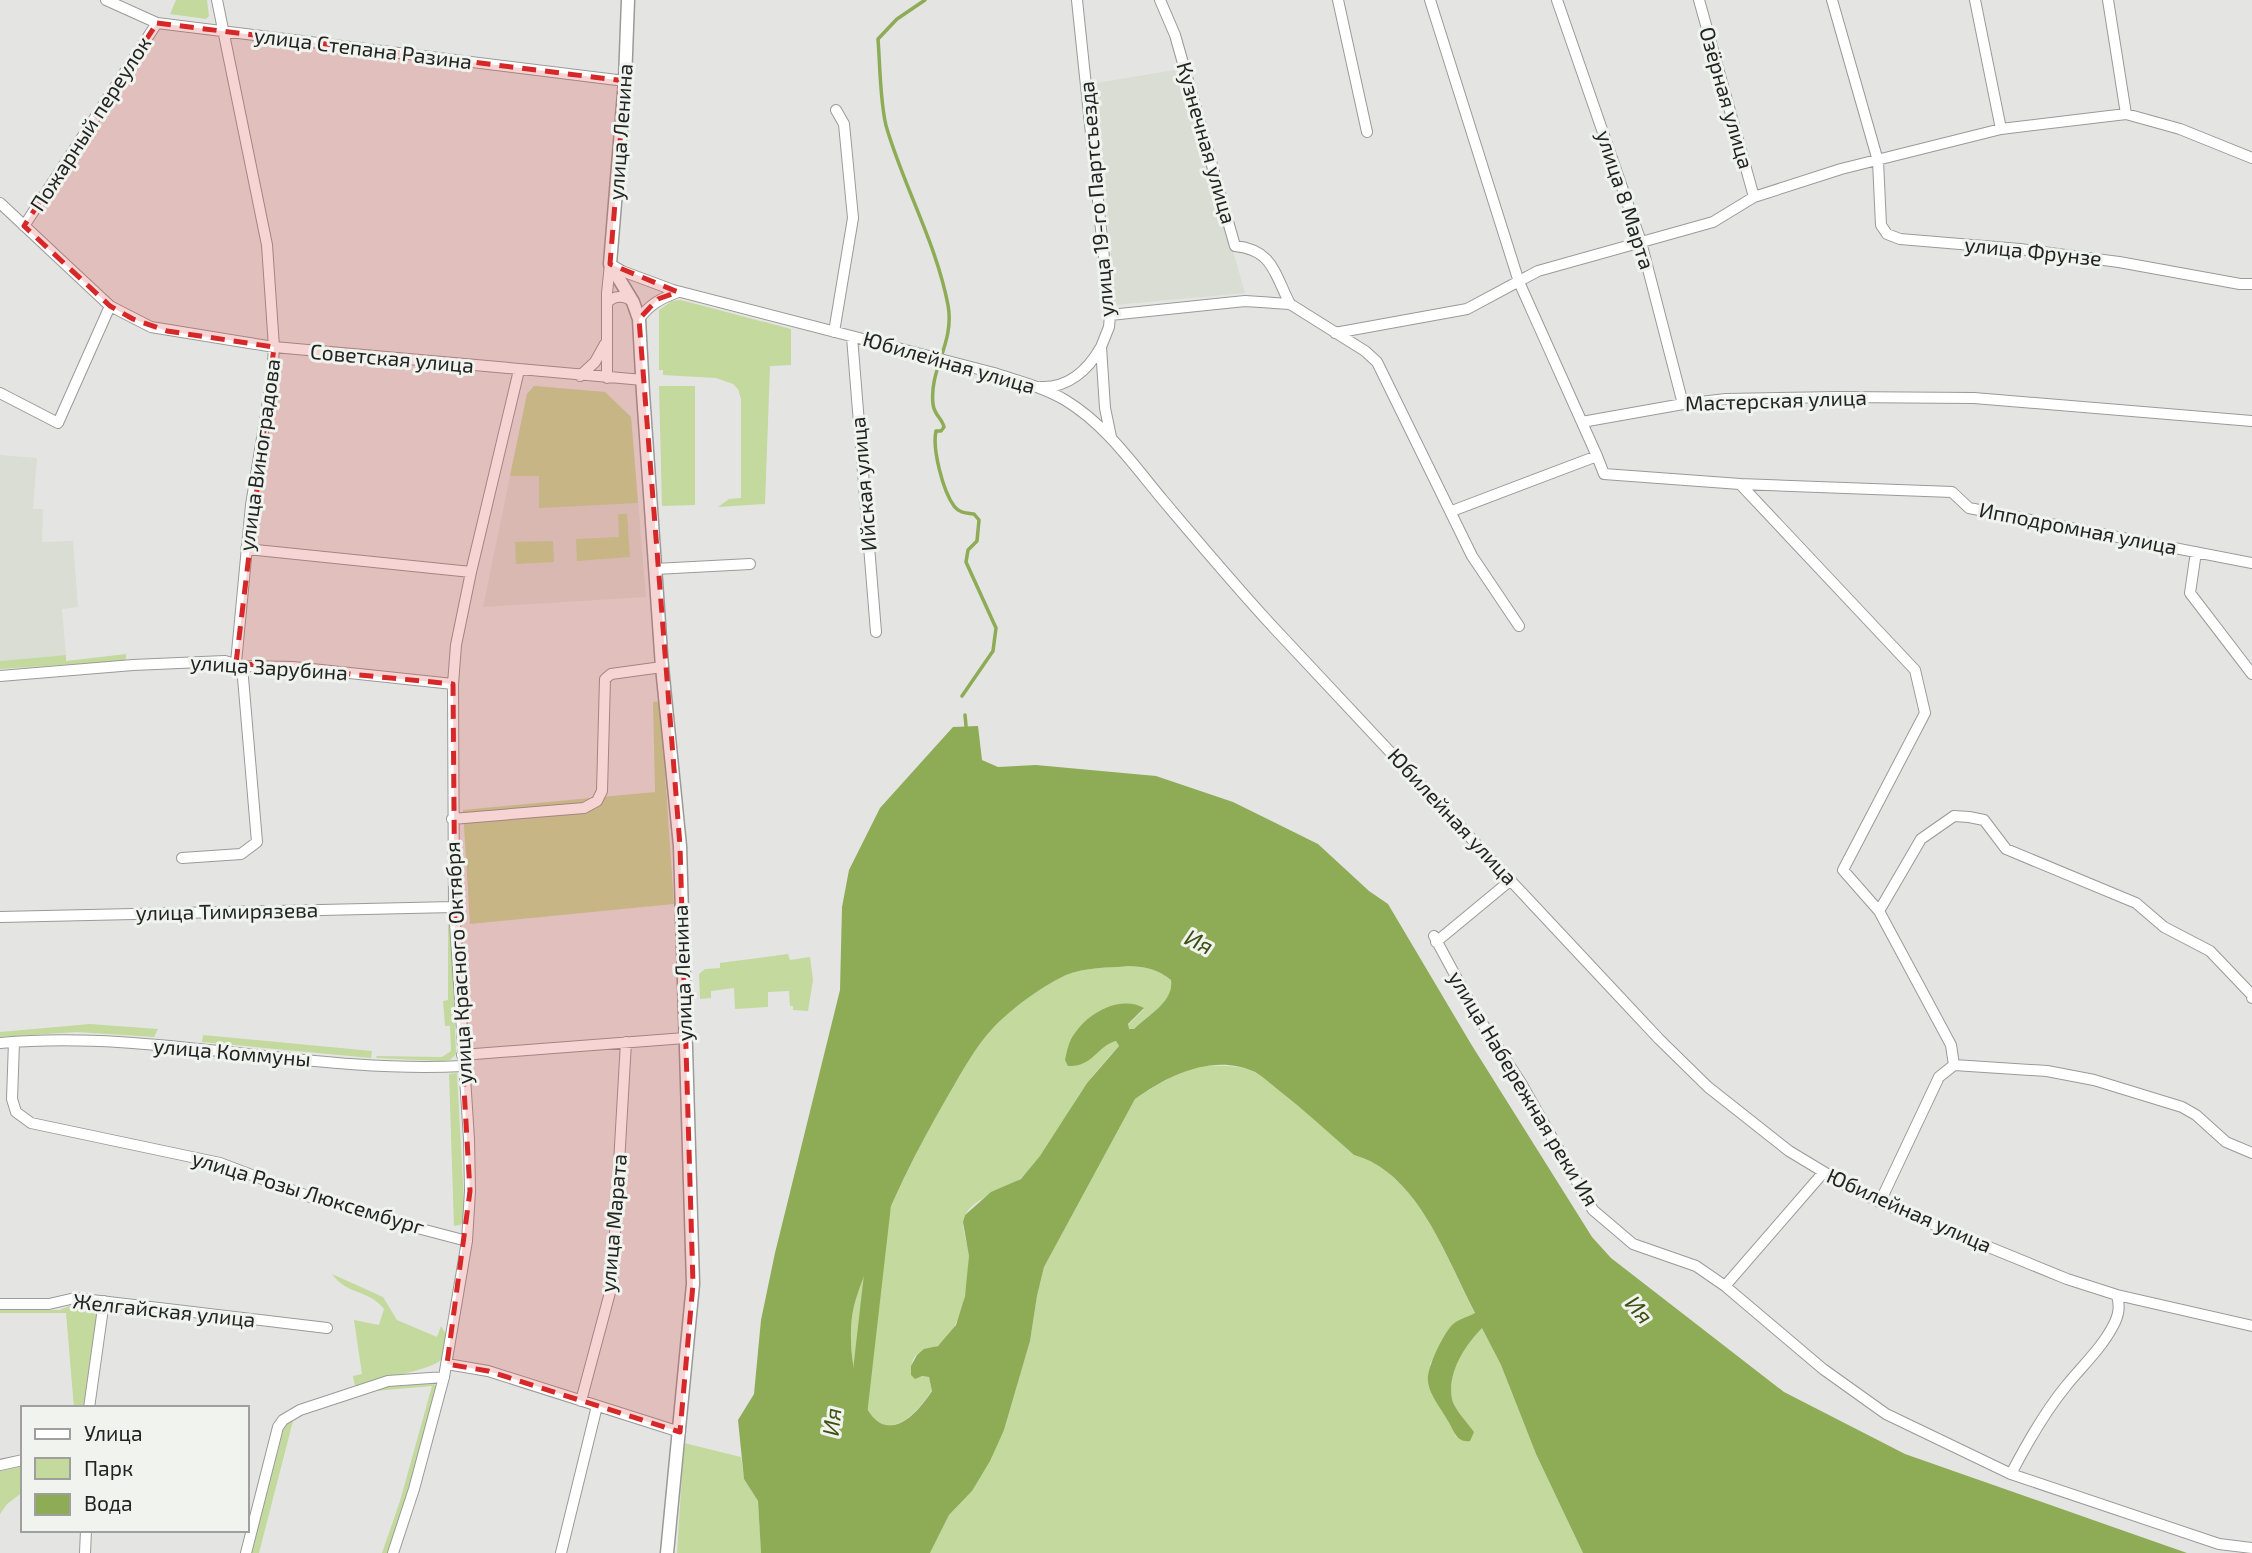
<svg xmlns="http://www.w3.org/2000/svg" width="2252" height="1553" font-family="'Exo 2',sans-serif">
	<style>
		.built { fill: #d9ddd3 }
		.green { fill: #c3d99d }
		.water { fill: #8eab56; fill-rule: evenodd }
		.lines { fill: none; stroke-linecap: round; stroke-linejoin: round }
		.stream { stroke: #8eab56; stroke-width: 3.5 }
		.river { stroke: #8eab56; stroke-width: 19 }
		.minor-casing { stroke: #9a9b98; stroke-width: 12 }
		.major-casing { stroke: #9a9b98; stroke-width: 15 }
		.minor { stroke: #fff; stroke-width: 10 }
		.major { stroke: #fff; stroke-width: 12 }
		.marked { fill: #d62828; fill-opacity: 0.2; stroke: #d62828; stroke-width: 5; stroke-dasharray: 14 9; stroke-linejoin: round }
		.labels { text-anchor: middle; stroke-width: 6; stroke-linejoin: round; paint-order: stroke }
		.street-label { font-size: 21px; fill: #232322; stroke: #f1f3ef }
		.water-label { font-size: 23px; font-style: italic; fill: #3d4f11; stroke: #f1f3ef }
	</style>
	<rect width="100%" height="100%" fill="#e4e5e2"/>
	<path class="built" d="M1181 69 1245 293 1115 305 1096 83Z
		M534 386 605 392 631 417 646 597 483 607 527 394Z
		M0 455 37 458 33 509H43L42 542 73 541 78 607 62 609 66 655 0 661Z"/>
	<path class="green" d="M176 0H207L209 16 206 19 170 14Z
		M681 300 791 329V365L770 366 765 504 718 507 729 499 741 498V399L738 389 733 384 716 378 663 375V370H659V310L672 301Z
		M534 386 605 392 631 417 638 503 539 508V476H510L527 394Z
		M659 386H695V505L662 506Z
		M618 514H627L630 557 577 561 576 539 619 537Z
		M553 541 554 562 516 564 515 542Z
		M126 654V659L122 661 0 669V661L66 655V661Z
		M660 701 674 904 470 924 463 810 655 792 653 702Z
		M448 915H451L456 1054 450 1060 441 1061 377 1058 376 1056 442 1057 451 1051 450 1026H445L443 1001 448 1000Z
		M788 954 790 960 810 957 813 980 808 1011 793 1010V1006H790L789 991 768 992V1007L735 1009 734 988 711 991V998L700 999 699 974 705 969 720 968V963Z
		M1129 966C1147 967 1157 969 1171 980 1174 1003 1148 1015 1134 1029H1128V1025L1144 1009 1118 1004 1102 1050 1106 1043 1116 1041 1119 1046C1108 1058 1097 1070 1087 1083 1069 1108 1043 1162 1020 1179 1006 1189 970 1199 964 1218 961 1228 968 1244 969 1255 969 1277 965 1303 956 1323 953 1330 947 1340 940 1344 924 1355 911 1346 911 1375L929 1377 932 1390C872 1481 845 1373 852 1317 854 1300 862 1283 867 1267 888 1206 917 1149 949 1094 962 1072 975 1047 993 1028 1011 1009 1042 986 1066 975 1085 967 1109 968 1129 966Z
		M90 1024 158 1029 154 1037 77 1032 0 1037V1032Z
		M203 1035 372 1051 371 1058 202 1042Z
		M1202 1066C1220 1066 1240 1064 1256 1073 1287 1090 1327 1131 1354 1155 1418 1172 1447 1260 1475 1314L1452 1325 1430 1364 1456 1437 1474 1432C1468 1423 1454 1409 1452 1399 1447 1370 1465 1348 1482 1327L1501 1365 1536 1454 1583 1553H930L949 1515 972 1491 1004 1430 1030 1341 1037 1296 1044 1267 1135 1099C1157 1084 1177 1073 1202 1066Z
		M457 1073 465 1221 460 1225 454 1226 449 1074Z
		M332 1274 383 1297 397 1320 437 1337 441 1326 449 1339C447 1346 446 1355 441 1360 431 1370 373 1380 355 1386L353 1376 362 1374 354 1320 379 1325 384 1309C369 1289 348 1296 332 1274Z
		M76 1303C88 1303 97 1308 98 1320L83 1408H74L66 1313H0V1310H60Z
		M432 1382 437 1387 421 1451 390 1553H382L400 1501 432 1386 375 1391 396 1384Z
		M294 1417 259 1553H250L285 1425Z
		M684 1443 741 1457 744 1479 758 1501 761 1553H677Z
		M23 1466V1492L7 1504 0 1514V1471Z"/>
	<path class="water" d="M978 726 982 760 998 767 1036 765 1156 776 1233 802 1318 844 1369 891 1388 904 1471 1044 1592 1237 1611 1258 1784 1392 1905 1454 2187 1553H1583L1536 1454 1501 1365 1482 1328C1465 1346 1447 1372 1452 1399 1454 1409 1468 1423 1474 1432L1470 1441C1456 1443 1454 1430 1448 1421 1441 1408 1430 1396 1428 1382 1426 1369 1442 1337 1451 1326 1456 1320 1468 1317 1475 1313 1447 1260 1418 1172 1354 1155 1328 1132 1303 1109 1276 1088 1270 1083 1262 1076 1255 1072 1213 1053 1169 1075 1135 1099L1044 1267 1037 1296 1030 1341 1004 1430 990 1461 972 1491 949 1515 930 1553H761L758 1501 744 1479 738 1420 754 1394 761 1320 775 1253 840 990 842 907 849 870 880 808 953 727ZM1129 966C1147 967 1157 969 1171 980 1174 1002 1148 1015 1134 1029H1129L1128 1024 1144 1008C1121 995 1089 1012 1075 1033 1069 1040 1067 1051 1065 1060L1068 1066C1093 1067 1097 1046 1116 1041L1119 1046 1087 1083 1040 1156 1021 1179 991 1192 965 1215 963 1222 969 1256 965 1296 956 1325 938 1346 924 1349 917 1355 911 1366V1375L915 1379 922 1376 929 1377 932 1391C872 1481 845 1372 852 1317 854 1300 862 1283 867 1267 888 1206 917 1149 949 1094 962 1072 975 1047 993 1028 1011 1009 1042 986 1066 975 1085 967 1109 968 1129 966Z"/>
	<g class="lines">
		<path class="stream" d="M925 0 897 19 878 39C880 63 880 107 887 129 905 189 936 243 948 305 955 343 929 369 933 404 934 415 942 418 944 427L941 431H936C932 449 943 491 954 506 959 513 966 513 974 514L979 520 977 541 968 550 966 562 996 628 993 651 962 696
			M965 715 966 726"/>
		<path class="river" d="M857 1419 881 1209"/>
		<g class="minor-casing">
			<path id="minor" d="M106 0 157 23 625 81
				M217 0 267 245 274 347 272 377 251 505 236 663
				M1077 0 1110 315 1109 327 1101 347 1105 408 1111 437
				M1160 0 1175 35 1235 246C1273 250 1274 273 1290 304
				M1338 0 1367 132
				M1430 0 1519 282 1597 456
				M1557 0 1641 242 1683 404
				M1699 0 1754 197
				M1832 0 1878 161 1881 225 1887 234 1900 239 2020 249 2119 262 2240 284H2252
				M1975 0 2001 129
				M2108 0 2126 114
				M0 203 110 306 151 327 274 347 643 380
				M24 226 157 23
				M607 303C614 295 625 295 633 302
				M1110 315 1245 301 1290 304 1365 351 1377 362 1472 556 1519 626
				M639 319C650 304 660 299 678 292
				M834 332 853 218 844 124 836 110
				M1335 333 1467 309 1538 271 1713 222 1754 197 1841 169 2001 129 2126 114 2180 129 2252 158
				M852 337 876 632
				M580 376 595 362 605 344
				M607 378V293L610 264 622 271 673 290 994 373C1018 381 1043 387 1065 400 1105 424 1133 464 1162 499 1199 543 1236 587 1275 629L1659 1039 1708 1087 1789 1151 1847 1186 1886 1205 2067 1279 2117 1295 2252 1326
				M1041 387C1068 388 1088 370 1101 347
				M0 393 58 423 110 306
				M1582 422 1683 404 1726 399 1838 397 1974 398 2252 421
				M1740 484 1952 492 1969 508 2252 563
				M1452 511 1597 456 1604 474 1740 484 1915 670 1925 713 1843 870 1879 911 1951 1045 1954 1065 1939 1077 1880 1202
				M246 549 471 572
				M2196 552 2190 593 2252 674
				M655 569 750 564
				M0 676 133 665 225 661 242 666 293 667 453 684
				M452 819 584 808 597 801 602 791 605 679 611 674 662 667
				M182 858 241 854 257 842 242 666
				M1879 911 1921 839 1954 816 1969 817 1984 820 2006 849 2136 903 2164 927 2210 951 2252 995V998
				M0 917 454 907
				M1434 936 1475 1012 1521 1083 1593 1210 1633 1244 1696 1266 1725 1286 1823 1369 1886 1414 2011 1474 2219 1544 2252 1548
				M1436 942 1511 880
				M14 1042 12 1099 16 1112 31 1123 220 1163 313 1198 402 1224 467 1241
				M0 1043C154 1029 309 1074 463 1066
				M462 1055 685 1038
				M1954 1065 2047 1071 2094 1080 2182 1107 2196 1115 2226 1142 2252 1153
				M1725 1286 1823 1173
				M0 1304H49L75 1298 327 1328
				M447 1364 488 1371 680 1432
				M581 1401 612 1285 626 1042
				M89 1408 104 1301
				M0 1465 23 1460
				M2011 1474C2027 1443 2044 1413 2066 1386 2082 1366 2101 1349 2113 1326 2119 1315 2120 1307 2117 1295
				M85 1553 86 1530
				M246 1553 278 1427 283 1420 300 1410 388 1381 444 1377
				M393 1553 414 1489 444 1377 467 1241 470 1191 469 1139 454 907 453 684 456 645 471 572 519 370
				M561 1553 597 1406"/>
		</g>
		<g class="major-casing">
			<path id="major" d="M628 0 625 81 610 264 633 302 639 319 643 393 662 667 680 846 693 1284 667 1553"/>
		</g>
		<use href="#minor" class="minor"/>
		<use href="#major" class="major"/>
	</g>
	<path class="marked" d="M157 23 625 81 610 264 678 292 658 299 639 319 680 846 693 1284 680 1432 488 1371 447 1364 470 1191 455 935 453 684 236 663 274 347 167 331 133 319 110 306 24 226Z"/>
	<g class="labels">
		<g class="street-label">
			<text transform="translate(363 49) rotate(7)" y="7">улица Степана Разина</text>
			<text transform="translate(1726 98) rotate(74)" y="7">Озёрная улица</text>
			<text transform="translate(91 124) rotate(-57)" y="7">Пожарный переулок</text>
			<text transform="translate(621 132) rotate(-86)" y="7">улица Ленина</text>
			<text transform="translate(1206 143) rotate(74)" y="7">Кузнечная улица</text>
			<text transform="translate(1097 199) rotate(-95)" y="7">улица 19-го Партсъезда</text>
			<text transform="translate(1625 200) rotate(72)" y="7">улица 8 Марта</text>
			<text transform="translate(2033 252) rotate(6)" y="7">улица Фрунзе</text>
			<text transform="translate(392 359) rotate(5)" y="7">Советская улица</text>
			<text transform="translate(949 363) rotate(16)" y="7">Юбилейная улица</text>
			<text transform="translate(1776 401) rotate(-2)" y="7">Мастерская улица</text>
			<text transform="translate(260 455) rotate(-82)" y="7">улица Виноградова</text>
			<text transform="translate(864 484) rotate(-95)" y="7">Ийская улица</text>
			<text transform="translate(2078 529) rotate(11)" y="7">Ипподромная улица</text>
			<text transform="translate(269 668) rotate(4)" y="7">улица Зарубина</text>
			<text transform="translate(1452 817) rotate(47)" y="7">Юбилейная улица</text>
			<text transform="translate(227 912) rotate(-1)" y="7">улица Тимирязева</text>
			<text transform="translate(459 963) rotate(-93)" y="7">улица Красного Октября</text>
			<text transform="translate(683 973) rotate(-92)" y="7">улица Ленина</text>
			<text transform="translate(232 1053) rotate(5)" y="7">улица Коммуны</text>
			<text transform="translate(1523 1089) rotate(59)" y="7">улица Набережная реки Ия</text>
			<text transform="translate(308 1193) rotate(17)" y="7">улица Розы Люксембург</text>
			<text transform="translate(1909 1211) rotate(24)" y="7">Юбилейная улица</text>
			<text transform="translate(614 1223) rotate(-85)" y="7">улица Марата</text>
			<text transform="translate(164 1311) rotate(6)" y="7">Желгайская улица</text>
		</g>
		<g class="water-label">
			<text transform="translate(1199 942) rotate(26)" y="8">Ия</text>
			<text transform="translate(1639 1310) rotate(50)" y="8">Ия</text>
			<text transform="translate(832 1422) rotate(-84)" y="8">Ия</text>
		</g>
	</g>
	<rect x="21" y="1406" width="228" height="126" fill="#f1f3ef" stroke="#9fa09d" stroke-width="2"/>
	<rect x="35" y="1429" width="35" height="10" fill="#ffffff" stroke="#9fa09d" stroke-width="2"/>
	<text x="84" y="1441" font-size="21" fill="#232322">Улица</text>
	<rect x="35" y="1458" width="35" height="21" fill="#c3d99d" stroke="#9fa09d" stroke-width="2"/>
	<text x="84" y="1476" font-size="21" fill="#232322">Парк</text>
	<rect x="35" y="1494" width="35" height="21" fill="#8eab56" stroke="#9fa09d" stroke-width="2"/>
	<text x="84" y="1511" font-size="21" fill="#232322">Вода</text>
</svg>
